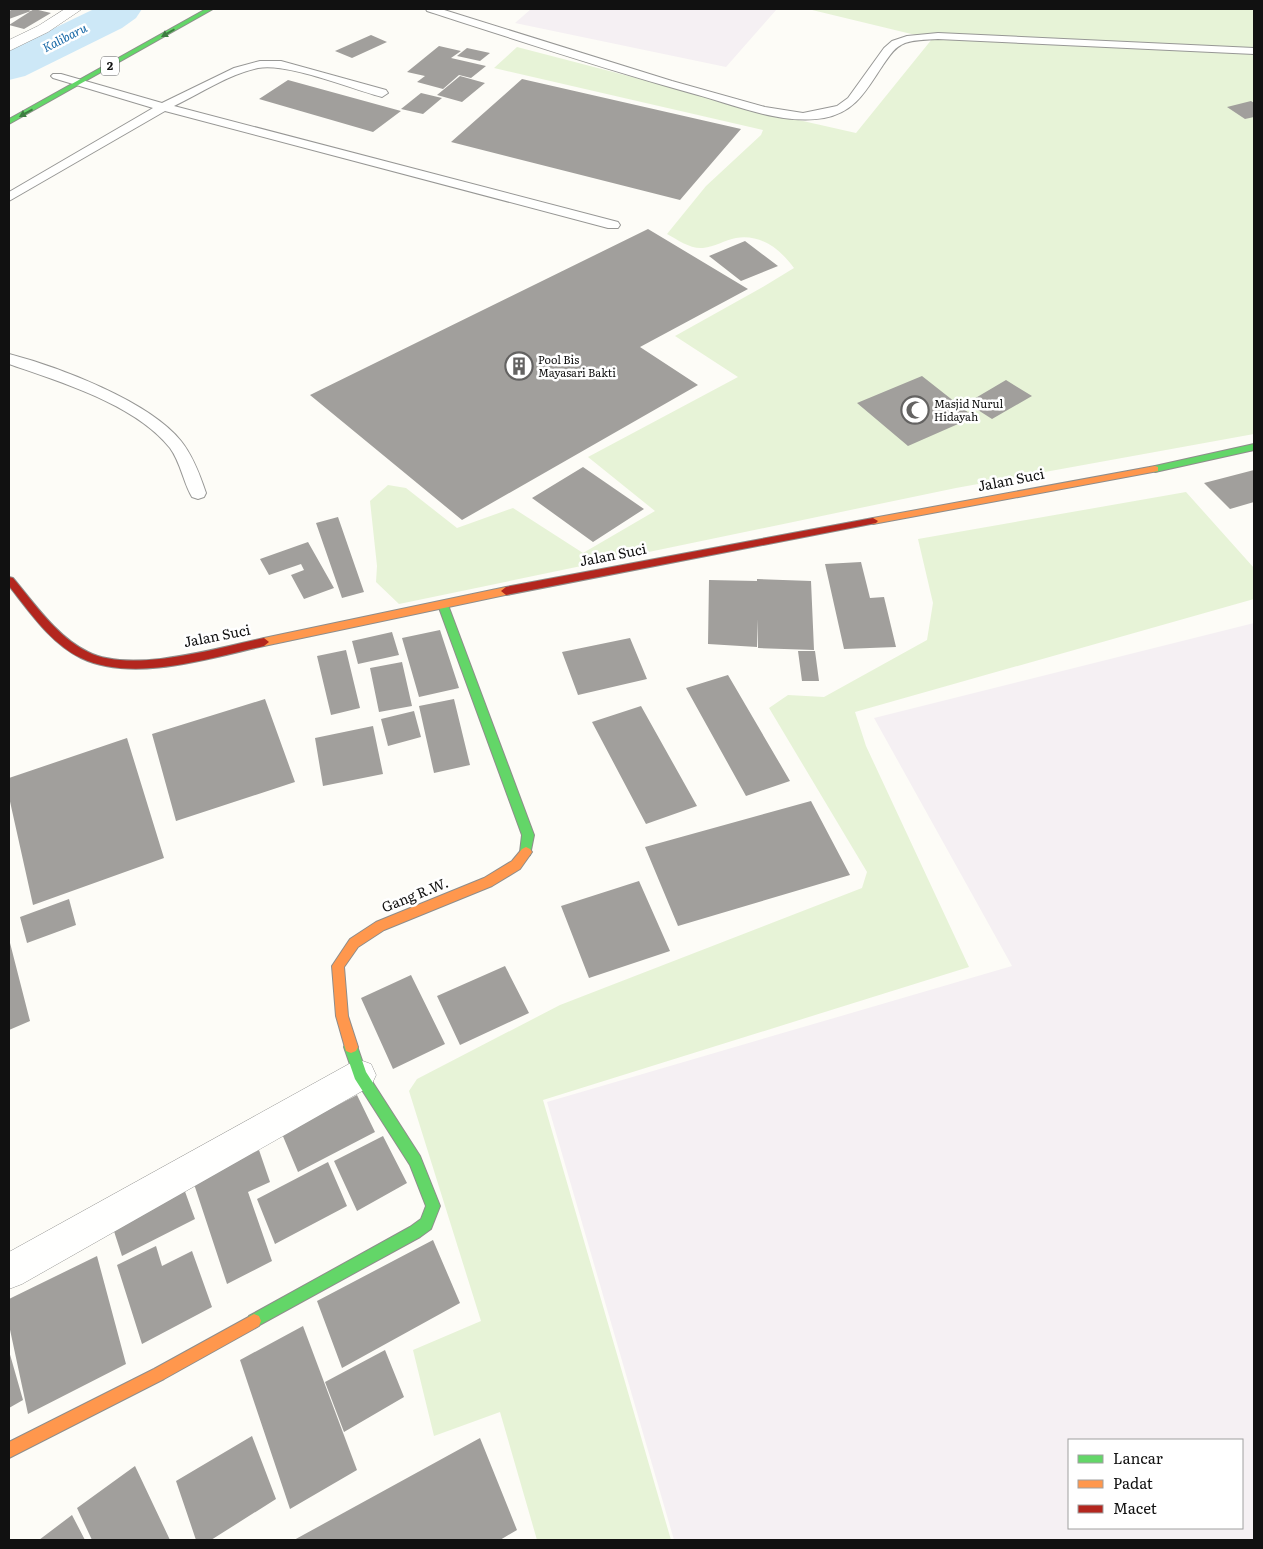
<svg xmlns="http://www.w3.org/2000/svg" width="1263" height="1549" font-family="Literata,serif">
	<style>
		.industrial { fill: #f5f0f3; fill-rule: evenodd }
		.green { fill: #e7f3d7 }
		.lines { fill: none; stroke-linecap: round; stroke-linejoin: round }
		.river { fill: #cde8f7; fill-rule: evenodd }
		.building { fill: #a19f9c }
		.lane-casing { stroke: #979795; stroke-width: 2 }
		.street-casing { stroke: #979795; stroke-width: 1 }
		.fast-casing { stroke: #8e8d8b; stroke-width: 2 }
		.slow-casing { stroke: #8e8d8b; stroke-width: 2 }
		.jam-casing { stroke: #8e8d8b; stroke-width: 2 }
		.lane { fill: #fffffe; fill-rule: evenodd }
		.street { fill: #fffffe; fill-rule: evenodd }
		.fast { fill: #63d668; fill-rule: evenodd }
		.slow { fill: #ff974d; fill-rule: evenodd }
		.jam { fill: #b3261e; fill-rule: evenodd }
		.oneway { fill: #3e7d41 }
		.labels { text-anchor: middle; stroke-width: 5; stroke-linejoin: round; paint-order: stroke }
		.far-poi-label { font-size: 11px; fill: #111; stroke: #fff; text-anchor: start }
		.far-water-label { font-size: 12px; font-style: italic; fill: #1768a6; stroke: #fff }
		.shield { fill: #fff; stroke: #585858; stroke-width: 1 }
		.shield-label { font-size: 12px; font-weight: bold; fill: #111 }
		.street-label { font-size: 14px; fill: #111; stroke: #fff }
	</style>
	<rect width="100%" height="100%" fill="#fdfcf7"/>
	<path class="industrial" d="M531 9H777L726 67 515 23Z
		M1254 623V1540H674L547 1102 1012 966 874 718ZM1069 1440H1242V1528H1069Z"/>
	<path class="green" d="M808 9H1254V434L956 488 399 604 376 582 377 566 370 501 388 485 406 488 457 528 513 508 583 553 655 511 588 457 738 377 675 336 761 288 794 268C780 249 761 234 736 238 725 240 714 247 703 248 690 249 678 240 667 234L706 186 761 135 763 130 494 68 517 47 794 119 856 133 932 39Z
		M1186 492 1254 568V599L855 712 866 746 969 967 543 1100 671 1540H537L500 1412 434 1436 413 1350 481 1321 409 1091 417 1079 560 1005 862 888 867 872 769 708 788 695 824 697 927 640 933 603 918 539Z"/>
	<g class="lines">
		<path class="river" d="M94 9H142L136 18 122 28 25 76 9 80V50Z"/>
	</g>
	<path class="building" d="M14 9H26L31 11 9 19V11Z
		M34 9 51 13 24 29 9 25Z
		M371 35 387 42 352 58 335 51Z
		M439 46 461 51 451 58 486 66 471 78 459 75 443 89 417 82 425 76 407 72Z
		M467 48 490 53 480 61 457 56Z
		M460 76 485 83 462 102 437 95Z
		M522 79 741 129 680 200 451 142Z
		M288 80 401 111 373 132 259 99Z
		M421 93 442 98 423 114 401 109Z
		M1251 101 1254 103V117L1245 119 1227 107Z
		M648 229 748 289 640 347 698 385 462 520 310 395Z
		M745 241 778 266 741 281 709 256Z
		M922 376 974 417 908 446 857 403Z
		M1006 380 1032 396 992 419 967 403Z
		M583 467 644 509 593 542 532 498Z
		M1254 470V502L1230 509 1204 483Z
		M338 517 364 592 342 598 316 523Z
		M308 542 334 588 304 599 291 575 304 570 301 564 269 575 260 559Z
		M861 562 870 598 884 597 896 647 844 649 825 564Z
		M757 579 811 581 814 650 758 648V619L757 647 708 644 709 580 757 581Z
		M440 630 459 688 419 697 402 638Z
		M392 632 399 655 358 664 352 641Z
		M630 638 647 679 578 695 562 652Z
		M346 650 360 708 331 715 317 656Z
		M798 651H815L819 681H802Z
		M402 662 412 706 379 712 370 668Z
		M728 675 790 781 746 796 686 688Z
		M265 699 295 782 176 821 152 734Z
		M454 699 470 765 434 773 419 706Z
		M641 706 697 806 646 824 592 722Z
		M414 711 421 737 388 746 381 719Z
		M373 726 383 774 323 786 315 738Z
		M127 738 164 858 33 905 9 797V778Z
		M811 801 850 875 678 926 645 847Z
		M639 881 670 951 589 978 561 906Z
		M69 899 76 925 27 943 20 917Z
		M9 939 30 1021 9 1030Z
		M505 966 529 1013 460 1045 437 996Z
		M411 975 445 1044 393 1069 361 998Z
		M357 1095 375 1132 298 1172 282 1134Z
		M383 1136 407 1183 357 1211 334 1161Z
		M259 1150 270 1182 248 1192 272 1261 227 1284 193 1181Z
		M328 1162 347 1206 275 1244 257 1199Z
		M183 1186 195 1219 122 1256 111 1222Z
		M433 1240 460 1303 342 1368 317 1301Z
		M156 1246 162 1266 192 1251 212 1307 142 1344 117 1265Z
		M97 1256 126 1364 28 1414 9 1325V1299Z
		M303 1326 357 1470 290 1509 240 1360Z
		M385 1350 404 1397 344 1432 325 1382Z
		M9 1351 23 1400 9 1408Z
		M252 1436 276 1499 211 1540H196L176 1481Z
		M480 1438 517 1530 500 1540H294Z
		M135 1466 170 1540H92L77 1508Z
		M72 1515 85 1540H39Z"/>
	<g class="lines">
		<g class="lane-casing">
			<path id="lane" d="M426 9H441L672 81 765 107 803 113 837 106 848 98 884 48 892 41 907 36 938 33 1254 48V54L938 39C926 40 911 39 901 45 893 49 888 58 883 65 866 90 856 112 824 118 782 125 738 106 698 95 607 70 517 40 427 11Z
				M260 61H281L386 90 388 93 382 97C352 89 286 62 258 68 229 74 201 93 174 106L618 222 620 225 618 228H608L165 111 9 201V192L153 108 53 78 51 76 53 74H61L162 103 234 68Z
				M9 354C59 367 149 401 181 441 193 456 200 475 206 493L204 497 198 499 192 497C183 482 181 463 170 448 135 404 60 382 9 364Z"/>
		</g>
		<g class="street-casing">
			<path id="street" d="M65 9H82L48 32 9 51V40L38 26Z
				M360 1060 371 1064 376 1075 371 1086 22 1284 9 1289V1252L349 1064Z"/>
		</g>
		<g class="fast-casing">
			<path id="fast" d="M206 9H213L9 124V119Z
				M1254 444V450L1155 472 1150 469 1155 466Z
				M443 601 448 605 534 835 530 855 526 857 522 855 520 852 522 835 438 605Z
				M351 1041 356 1043 366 1072 420 1156 440 1206 431 1229 420 1237 254 1328 249 1326 247 1321 249 1316 410 1227 421 1219 426 1206 410 1165 355 1079 344 1047 346 1043Z"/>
		</g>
		<g class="slow-casing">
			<path id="slow" d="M1155 466 1158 467V471L873 524 868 521 873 518Z
				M506 587 510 588 511 591 510 594 264 646 259 642 264 638Z
				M526 847 530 849 532 852 520 869 492 886 384 930 358 947 344 967 348 1016 358 1047 356 1051 351 1053 346 1051 336 1016 332 966 350 939 376 922 484 878 512 861 522 849Z
				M254 1314 259 1316 261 1321 259 1326 164 1379 9 1458V1442L154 1369Z"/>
		</g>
		<g class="jam-casing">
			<path id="jam" d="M873 518 878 521 876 523 506 595 501 591 506 587Z
				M9 577 13 578C34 603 57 637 88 652 131 674 218 648 264 638L269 642 264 646C211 658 133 683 81 658 51 644 29 611 9 586Z"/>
		</g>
		<use href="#lane" class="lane"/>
		<use href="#street" class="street"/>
		<use href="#fast" class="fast"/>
		<use href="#slow" class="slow"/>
		<use href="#jam" class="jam"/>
	</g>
	<defs><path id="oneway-solid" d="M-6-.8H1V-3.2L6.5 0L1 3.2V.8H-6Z" transform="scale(1.25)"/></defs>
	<g class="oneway">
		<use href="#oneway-solid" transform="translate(168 33) rotate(150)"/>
		<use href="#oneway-solid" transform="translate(26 113) rotate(151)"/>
	</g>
	<defs>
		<g id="building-ring" transform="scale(1.4375)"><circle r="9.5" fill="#fff" stroke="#646362" stroke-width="1.5"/><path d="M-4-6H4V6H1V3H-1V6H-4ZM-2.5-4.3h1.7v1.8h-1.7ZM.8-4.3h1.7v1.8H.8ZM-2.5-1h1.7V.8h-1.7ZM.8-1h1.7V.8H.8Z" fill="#646362"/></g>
		<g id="mosque-ring" transform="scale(1.4375)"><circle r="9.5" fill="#fff" stroke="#646362" stroke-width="1.5"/><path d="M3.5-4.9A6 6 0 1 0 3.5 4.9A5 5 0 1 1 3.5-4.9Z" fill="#646362"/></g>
	</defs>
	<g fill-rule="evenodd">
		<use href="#building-ring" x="519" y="366"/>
		<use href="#mosque-ring" x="915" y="410"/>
	</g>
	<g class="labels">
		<g class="far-poi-label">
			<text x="538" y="364">Pool Bis<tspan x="538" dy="13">Mayasari Bakti</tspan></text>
			<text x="934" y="408">Masjid Nurul<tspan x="934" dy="13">Hidayah</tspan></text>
		</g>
		<g class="far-water-label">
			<text transform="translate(65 38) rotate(-27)" y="4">Kalibaru</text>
		</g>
		<rect class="shield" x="101" y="56.5" width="18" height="19" rx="4"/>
		<g class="shield-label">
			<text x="110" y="70">2</text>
		</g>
		<g class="street-label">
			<text transform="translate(1011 480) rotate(-11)" y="5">Jalan Suci</text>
			<text transform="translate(613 555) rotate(-11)" y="5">Jalan Suci</text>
			<text transform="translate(217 636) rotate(-11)" y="5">Jalan Suci</text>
			<text transform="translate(415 895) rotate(-22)" y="5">Gang R.W.</text>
		</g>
	</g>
	<rect width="1263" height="1549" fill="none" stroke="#111111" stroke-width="20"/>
	<rect x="1068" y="1439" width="175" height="90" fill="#ffffff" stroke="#a0a0a0"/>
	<rect x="1078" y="1455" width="25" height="8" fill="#63d668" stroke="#a0a0a0"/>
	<text x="1113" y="1464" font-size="15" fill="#111111">Lancar</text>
	<rect x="1078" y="1480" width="25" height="8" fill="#ff974d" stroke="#a0a0a0"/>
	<text x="1113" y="1489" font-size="15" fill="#111111">Padat</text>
	<rect x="1078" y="1505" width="25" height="8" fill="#b3261e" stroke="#a0a0a0"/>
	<text x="1113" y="1514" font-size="15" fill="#111111">Macet</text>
</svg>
